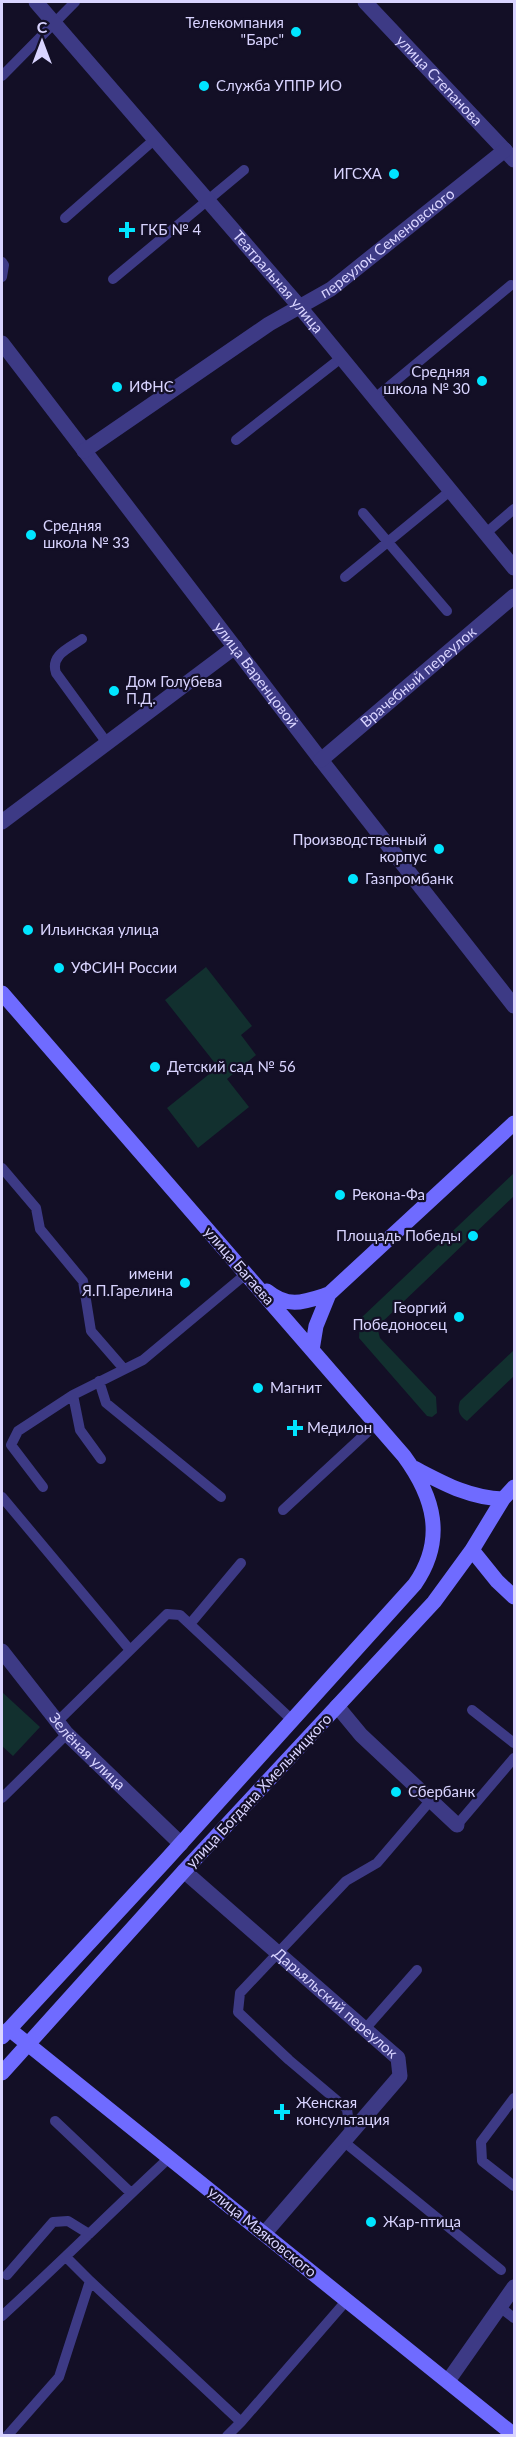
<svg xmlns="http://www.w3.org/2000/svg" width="516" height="2437" font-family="Lato,sans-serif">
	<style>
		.green { fill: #12302f }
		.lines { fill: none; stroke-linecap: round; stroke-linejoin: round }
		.lane { stroke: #3d3a85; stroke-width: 10 }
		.street { stroke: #3d3a85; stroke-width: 15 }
		.secondary { stroke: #6f6bff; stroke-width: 15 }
		.poi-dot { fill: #00e5ff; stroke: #130f26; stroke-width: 2 }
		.labels { text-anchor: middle; stroke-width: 4.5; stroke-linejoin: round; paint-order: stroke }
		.poi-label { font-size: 15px; fill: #d9d4ff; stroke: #130f26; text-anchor: start }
		.street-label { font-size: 15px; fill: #d9d4ff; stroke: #130f26 }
	</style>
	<rect width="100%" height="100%" fill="#130f26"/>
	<path class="green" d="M206 967 252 1026 241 1035 256 1055 227 1079 249 1107 198 1148 167 1108 218 1067 165 1000Z
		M514 1173V1196L377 1327 380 1338 436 1397 437 1413 432 1417 427 1416 359 1338 360 1319Z
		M514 1350V1376L467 1421C459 1416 457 1410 460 1401Z
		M2 1692 40 1727 13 1756 2 1746Z"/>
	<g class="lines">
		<path class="lane" d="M2 76 75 2
			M65 218 155 139
			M2 262 4 265 2 277
			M113 279 244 170
			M375 398 511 285
			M236 440 341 358
			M363 513 447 611
			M486 533 514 509
			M345 577 450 491
			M82 639C69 648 50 655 56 673L107 743
			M2 1168 36 1208 40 1229 83 1281 91 1331 124 1369
			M99 1381 106 1403 221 1497
			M101 1459 80 1430 73 1395 143 1360 246 1274
			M43 1487 11 1445 18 1431 73 1395
			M2 1497 130 1650
			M283 1510 376 1424
			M190 1624 241 1563
			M472 1710 514 1743
			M57 1722 167 1614 180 1615 292 1720
			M2 1798 67 1734
			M457 1825 514 1758
			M365 2029 417 1970
			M514 2098 481 2142 482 2161 514 2186
			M55 2121 131 2193
			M350 2132 347 2109 289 2060 238 2012 240 1993 346 1881 377 1863 430 1801
			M343 2141 501 2270
			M7 2275 53 2222 68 2221 89 2234
			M90 2281 241 2422 227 2436
			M501 2308 514 2318
			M2 2316C59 2264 113 2210 169 2158
			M241 2422 347 2300
			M7 2436 59 2377 90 2281 66 2257"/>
		<g class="street">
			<path id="s1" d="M36 2 299 306 514 568"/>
			<path id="s2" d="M365 2 514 160"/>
			<path id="s3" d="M2 343 321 760 514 1006"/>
			<path id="s4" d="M84 451 269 324 331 289 505 150"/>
			<path id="s5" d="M321 760 514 596"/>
			<path d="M2 822 235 647"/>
			<path id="s6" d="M2 1651 67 1734 181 1844"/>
			<path d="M337 1706 361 1735 457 1825"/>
			<path id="s7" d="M184 1871 398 2058 400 2076 264 2234"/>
			<path d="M448 2381 514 2287"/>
		</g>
		<path class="secondary" d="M2 993 404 1456C434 1497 446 1539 415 1584L166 1860 2 2037
			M267 1291C289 1309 304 1302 329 1294
			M312 1350 316 1326 329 1294 514 1123
			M414 1468C443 1483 469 1498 503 1499
			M472 1550 497 1581 514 1597
			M9 2029 514 2435
			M2 2073 184 1871 434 1602 472 1550 503 1499 514 1487"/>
	</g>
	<g class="poi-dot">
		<circle cx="296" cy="32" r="6"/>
		<circle cx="204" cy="86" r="6"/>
		<circle cx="394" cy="174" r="6"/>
		<path d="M124 221h6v6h6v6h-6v6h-6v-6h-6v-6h6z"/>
		<circle cx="482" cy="381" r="6"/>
		<circle cx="117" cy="387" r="6"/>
		<circle cx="31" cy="535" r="6"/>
		<circle cx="114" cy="691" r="6"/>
		<circle cx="439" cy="849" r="6"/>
		<circle cx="353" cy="879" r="6"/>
		<circle cx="28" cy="930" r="6"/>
		<circle cx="59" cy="968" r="6"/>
		<circle cx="155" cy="1067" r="6"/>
		<circle cx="340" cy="1195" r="6"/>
		<circle cx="473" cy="1236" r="6"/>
		<circle cx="185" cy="1283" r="6"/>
		<circle cx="459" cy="1317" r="6"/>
		<circle cx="258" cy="1388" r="6"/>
		<path d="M292 1419h6v6h6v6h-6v6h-6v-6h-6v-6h6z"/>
		<circle cx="396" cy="1792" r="6"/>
		<path d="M279 2103h6v6h6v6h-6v6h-6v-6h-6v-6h6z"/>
		<circle cx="371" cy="2222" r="6"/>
	</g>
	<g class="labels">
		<g class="poi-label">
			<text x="284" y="28" text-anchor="end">Телекомпания<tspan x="284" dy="17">"Барс"</tspan></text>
			<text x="216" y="91">Служба УППР ИО</text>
			<text x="382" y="179" text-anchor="end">ИГСХА</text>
			<text x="140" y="235">ГКБ № 4</text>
			<text x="470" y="377" text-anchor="end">Средняя<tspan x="470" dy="17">школа № 30</tspan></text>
			<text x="129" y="392">ИФНС</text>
			<text x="43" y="531">Средняя<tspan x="43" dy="17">школа № 33</tspan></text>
			<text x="126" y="687">Дом Голубева<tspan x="126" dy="17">П.Д.</tspan></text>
			<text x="427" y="845" text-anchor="end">Производственный<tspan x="427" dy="17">корпус</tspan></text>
			<text x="365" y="884">Газпромбанк</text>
			<text x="40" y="935">Ильинская улица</text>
			<text x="71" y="973">УФСИН России</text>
			<text x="167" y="1072">Детский сад № 56</text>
			<text x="352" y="1200">Рекона-Фа</text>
			<text x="461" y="1241" text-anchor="end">Площадь Победы</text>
			<text x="173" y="1279" text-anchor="end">имени<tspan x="173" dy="17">Я.П.Гарелина</tspan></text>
			<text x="447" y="1313" text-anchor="end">Георгий<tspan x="447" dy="17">Победоносец</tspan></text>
			<text x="270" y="1393">Магнит</text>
			<text x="307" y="1433">Медилон</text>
			<text x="408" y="1797">Сбербанк</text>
			<text x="296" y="2108">Женская<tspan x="296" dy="17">консультация</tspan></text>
			<text x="383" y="2227">Жар-птица</text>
		</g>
		<g class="street-label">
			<text dy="5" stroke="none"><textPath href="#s2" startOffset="108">улица Степанова</textPath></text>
			<text dy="5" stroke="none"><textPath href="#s4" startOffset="368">переулок Семеновского</textPath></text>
			<text dy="5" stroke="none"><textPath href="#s1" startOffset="370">Театральная улица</textPath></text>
			<text dy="5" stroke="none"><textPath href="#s3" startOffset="418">улица Варенцовой</textPath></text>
			<text dy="5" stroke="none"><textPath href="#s5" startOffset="128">Врачебный переулок</textPath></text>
			<text transform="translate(239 1266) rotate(49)" y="5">улица Багаева</text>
			<text dy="5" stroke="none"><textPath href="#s6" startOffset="132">Зелёная улица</textPath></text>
			<text transform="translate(259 1791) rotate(-47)" y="5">улица Богдана Хмельницкого</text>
			<text dy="5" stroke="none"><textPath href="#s7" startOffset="201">Дарьяльский переулок</textPath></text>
			<text transform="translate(262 2232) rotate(39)" y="5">улица Маяковского</text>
		</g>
	</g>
	<rect width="516" height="2437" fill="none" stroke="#d9d4ff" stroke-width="6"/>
	<g transform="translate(42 42)" stroke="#130f26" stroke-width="4.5" paint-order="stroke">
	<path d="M0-4.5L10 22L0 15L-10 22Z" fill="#d9d4ff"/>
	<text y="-9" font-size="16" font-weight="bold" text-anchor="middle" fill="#d9d4ff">С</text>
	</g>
</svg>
